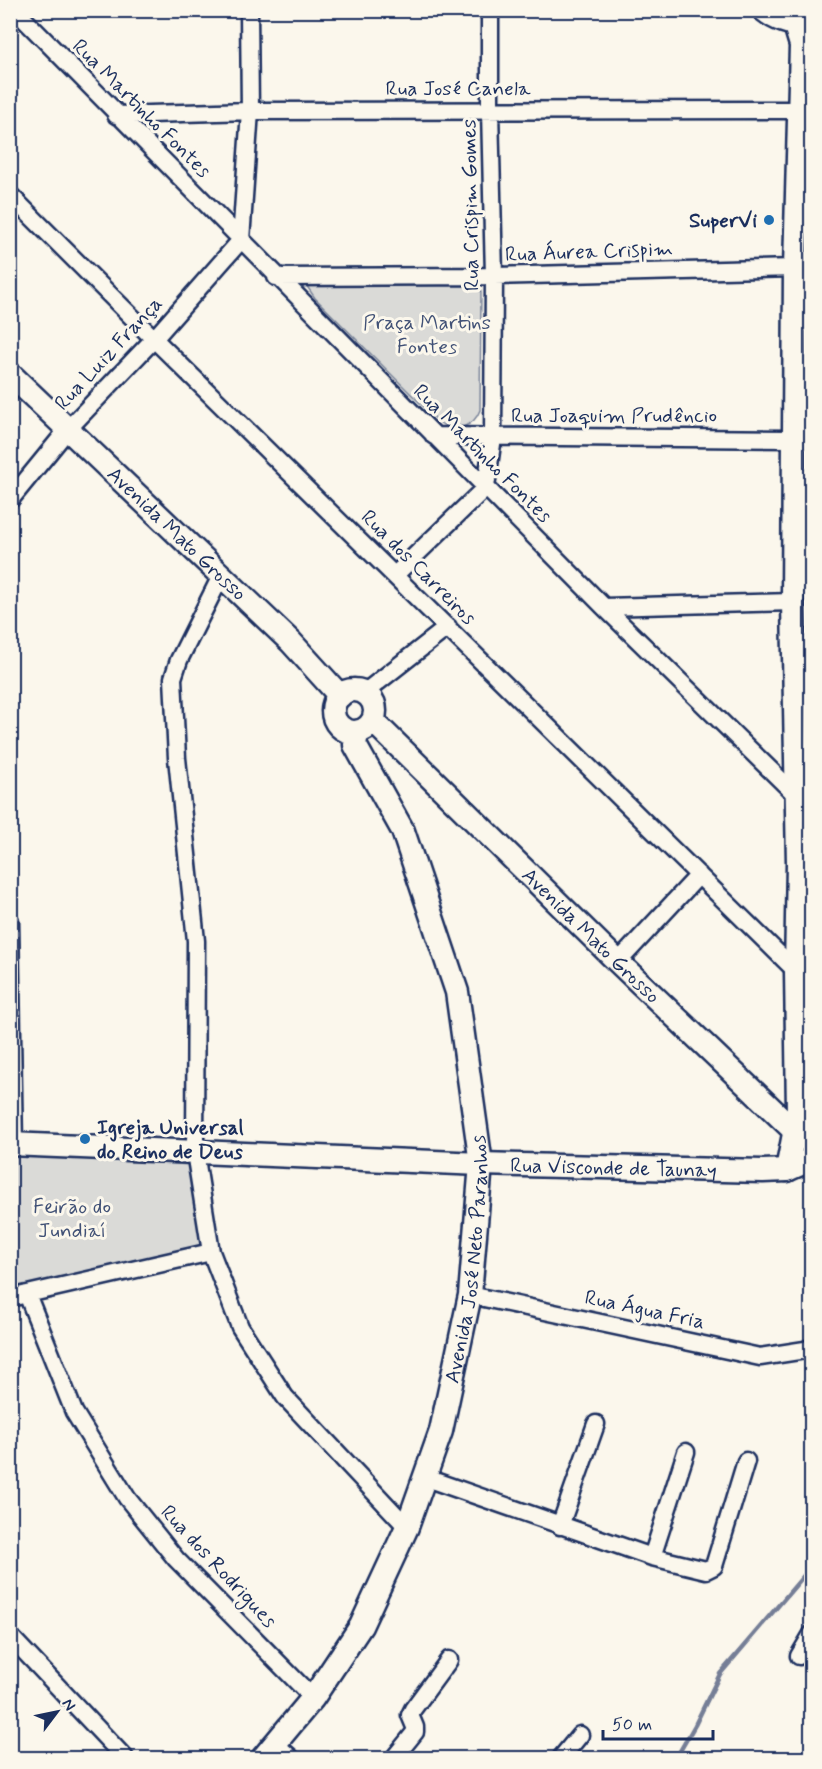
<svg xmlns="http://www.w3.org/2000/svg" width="822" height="1769" font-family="Mynerve,sans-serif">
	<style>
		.green { fill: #dadad7; stroke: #7a849a; stroke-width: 1.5 }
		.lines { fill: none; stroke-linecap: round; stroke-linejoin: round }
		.stream { stroke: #747e96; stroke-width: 4.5 }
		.street-casing { stroke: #1b2f5e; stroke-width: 21 }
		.secondary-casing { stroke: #1b2f5e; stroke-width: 27 }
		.street { stroke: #fbf7ec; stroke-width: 16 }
		.secondary { stroke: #fbf7ec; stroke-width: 22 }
		.poi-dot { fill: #1f6fb2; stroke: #fbf7ec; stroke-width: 2 }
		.labels { text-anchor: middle; stroke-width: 6; stroke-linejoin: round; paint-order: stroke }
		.street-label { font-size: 21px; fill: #1b2f5e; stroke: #fbf7ec }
		.poi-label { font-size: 21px; font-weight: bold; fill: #1b2f5e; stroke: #fbf7ec; text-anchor: end }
		.park-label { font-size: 21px; fill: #415176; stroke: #fbf7ec }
	</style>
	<rect width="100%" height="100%" fill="#fbf7ec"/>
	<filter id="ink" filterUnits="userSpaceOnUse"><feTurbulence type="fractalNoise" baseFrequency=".0167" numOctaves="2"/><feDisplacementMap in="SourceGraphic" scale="12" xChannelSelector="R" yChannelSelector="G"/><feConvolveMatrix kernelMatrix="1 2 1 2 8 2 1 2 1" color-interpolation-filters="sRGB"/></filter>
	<g filter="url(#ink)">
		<path class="green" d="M479 283 481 292 480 410C474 427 455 433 440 423L315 298 306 285Z
			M10 1152 191 1165 209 1250 11 1295Z"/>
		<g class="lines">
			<path class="stream" d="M676 1758 695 1725 720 1674 812 1566"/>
			<g class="street-casing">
				<path id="street" d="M15 10 604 607 797 796
					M116 115 250 111 800 110
					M10 195 154 339 796 971
					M276 277 494 276 795 268
					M434 436 794 439
					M10 500 68 429 154 339 241 240 250 111 249 10
					M395 575 486 487 493 437 494 276 490 110V10
					M221 576 179 660 173 678 177 758 196 941 195 1152 211 1252 240 1327 285 1397 407 1527
					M604 607 793 602
					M364 693 448 627
					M10 921 14 1145
					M618 962 699 875
					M27 1294 74 1412 127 1498 176 1559 313 1698
					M470 1295 760 1357 805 1350 812 1347
					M10 1298 211 1252
					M426 1478 652 1557 706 1570 714 1566 746 1461
					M560 1526 596 1424
					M652 1557 686 1452
					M10 1636 125 1758
					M799 1656 812 1634
					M275 1744 291 1758
					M394 1758 415 1732V1727L410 1715 413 1709 449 1660
					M561 1758 580 1735"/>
			</g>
			<g class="secondary-casing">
				<g id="secondary">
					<path d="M764 10C777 21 794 25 810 26"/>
					<path id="s1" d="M10 374 291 642 340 696"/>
					<circle cx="354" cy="711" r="21"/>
					<path id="s2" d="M373 721 618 962 802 1138"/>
					<path id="s3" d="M10 1144 481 1164 763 1171 787 1170 812 1159"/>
					<path d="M787 1170 798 1113 796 971 798 863 793 602 795 268 801 45 795 25"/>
					<path id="s4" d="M263 1758 313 1698 361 1626 407 1527 441 1431 470 1295 481 1164 457 992 403 831 355 745 357 732"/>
				</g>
			</g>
			<use href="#street" class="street"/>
			<use href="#secondary" class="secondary"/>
		</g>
	</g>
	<g class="poi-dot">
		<circle cx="769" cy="220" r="6"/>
		<circle cx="85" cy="1139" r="6"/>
	</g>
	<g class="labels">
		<g class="street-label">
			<text x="458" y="95">Rua José Canela</text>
			<text transform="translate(142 108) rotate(45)" y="7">Rua Martinho Fontes</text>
			<text transform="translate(470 205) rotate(-91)" y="7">Rua Crispim Gomes</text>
			<text transform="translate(589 251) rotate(-2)" y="7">Rua Áurea Crispim</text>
			<text transform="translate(108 353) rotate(-47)" y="7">Rua Luiz França</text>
			<text x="614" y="422">Rua Joaquim Prudêncio</text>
			<text transform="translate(483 453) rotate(45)" y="7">Rua Martinho Fontes</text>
			<text dy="7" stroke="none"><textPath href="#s1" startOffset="231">Avenida Mato Grosso</textPath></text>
			<text transform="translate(419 567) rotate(45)" y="7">Rua dos Carreiros</text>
			<text dy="7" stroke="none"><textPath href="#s2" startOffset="306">Avenida Mato Grosso</textPath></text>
			<text dy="7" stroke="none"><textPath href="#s3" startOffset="604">Rua Visconde de Taunay</textPath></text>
			<text dy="7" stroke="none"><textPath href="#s4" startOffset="550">Avenida José Neto Paranhos</textPath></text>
			<text transform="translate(645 1309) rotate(12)" y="7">Rua Água Fria</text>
			<text transform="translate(219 1566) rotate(47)" y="7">Rua dos Rodrigues</text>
		</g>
		<g class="poi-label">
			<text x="757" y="227">SuperVi</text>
			<text x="97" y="1134" text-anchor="start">Igreja Universal<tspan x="97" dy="24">do Reino de Deus</tspan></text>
		</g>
		<g class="park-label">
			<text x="427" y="329">Praça Martins<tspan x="427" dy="24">Fontes</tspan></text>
			<text x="72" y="1213">Feirão do<tspan x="72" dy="24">Jundiaí</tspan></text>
		</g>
	</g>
	<rect width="822" height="1769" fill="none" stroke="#fbf7ec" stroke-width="36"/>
	<rect x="18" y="18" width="786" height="1733" fill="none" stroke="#1b2f5e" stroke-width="2" filter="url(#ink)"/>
	<g transform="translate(57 1712) rotate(58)" stroke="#fbf7ec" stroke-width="4.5" paint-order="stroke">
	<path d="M0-4.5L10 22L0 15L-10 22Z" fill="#1b2f5e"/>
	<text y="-9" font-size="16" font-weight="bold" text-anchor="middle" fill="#1b2f5e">N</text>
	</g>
	<path d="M603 1730v9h110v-9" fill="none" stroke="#1b2f5e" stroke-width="3"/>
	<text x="612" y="1730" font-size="18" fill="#1b2f5e" stroke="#fbf7ec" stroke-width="4.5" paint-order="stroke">50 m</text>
</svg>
